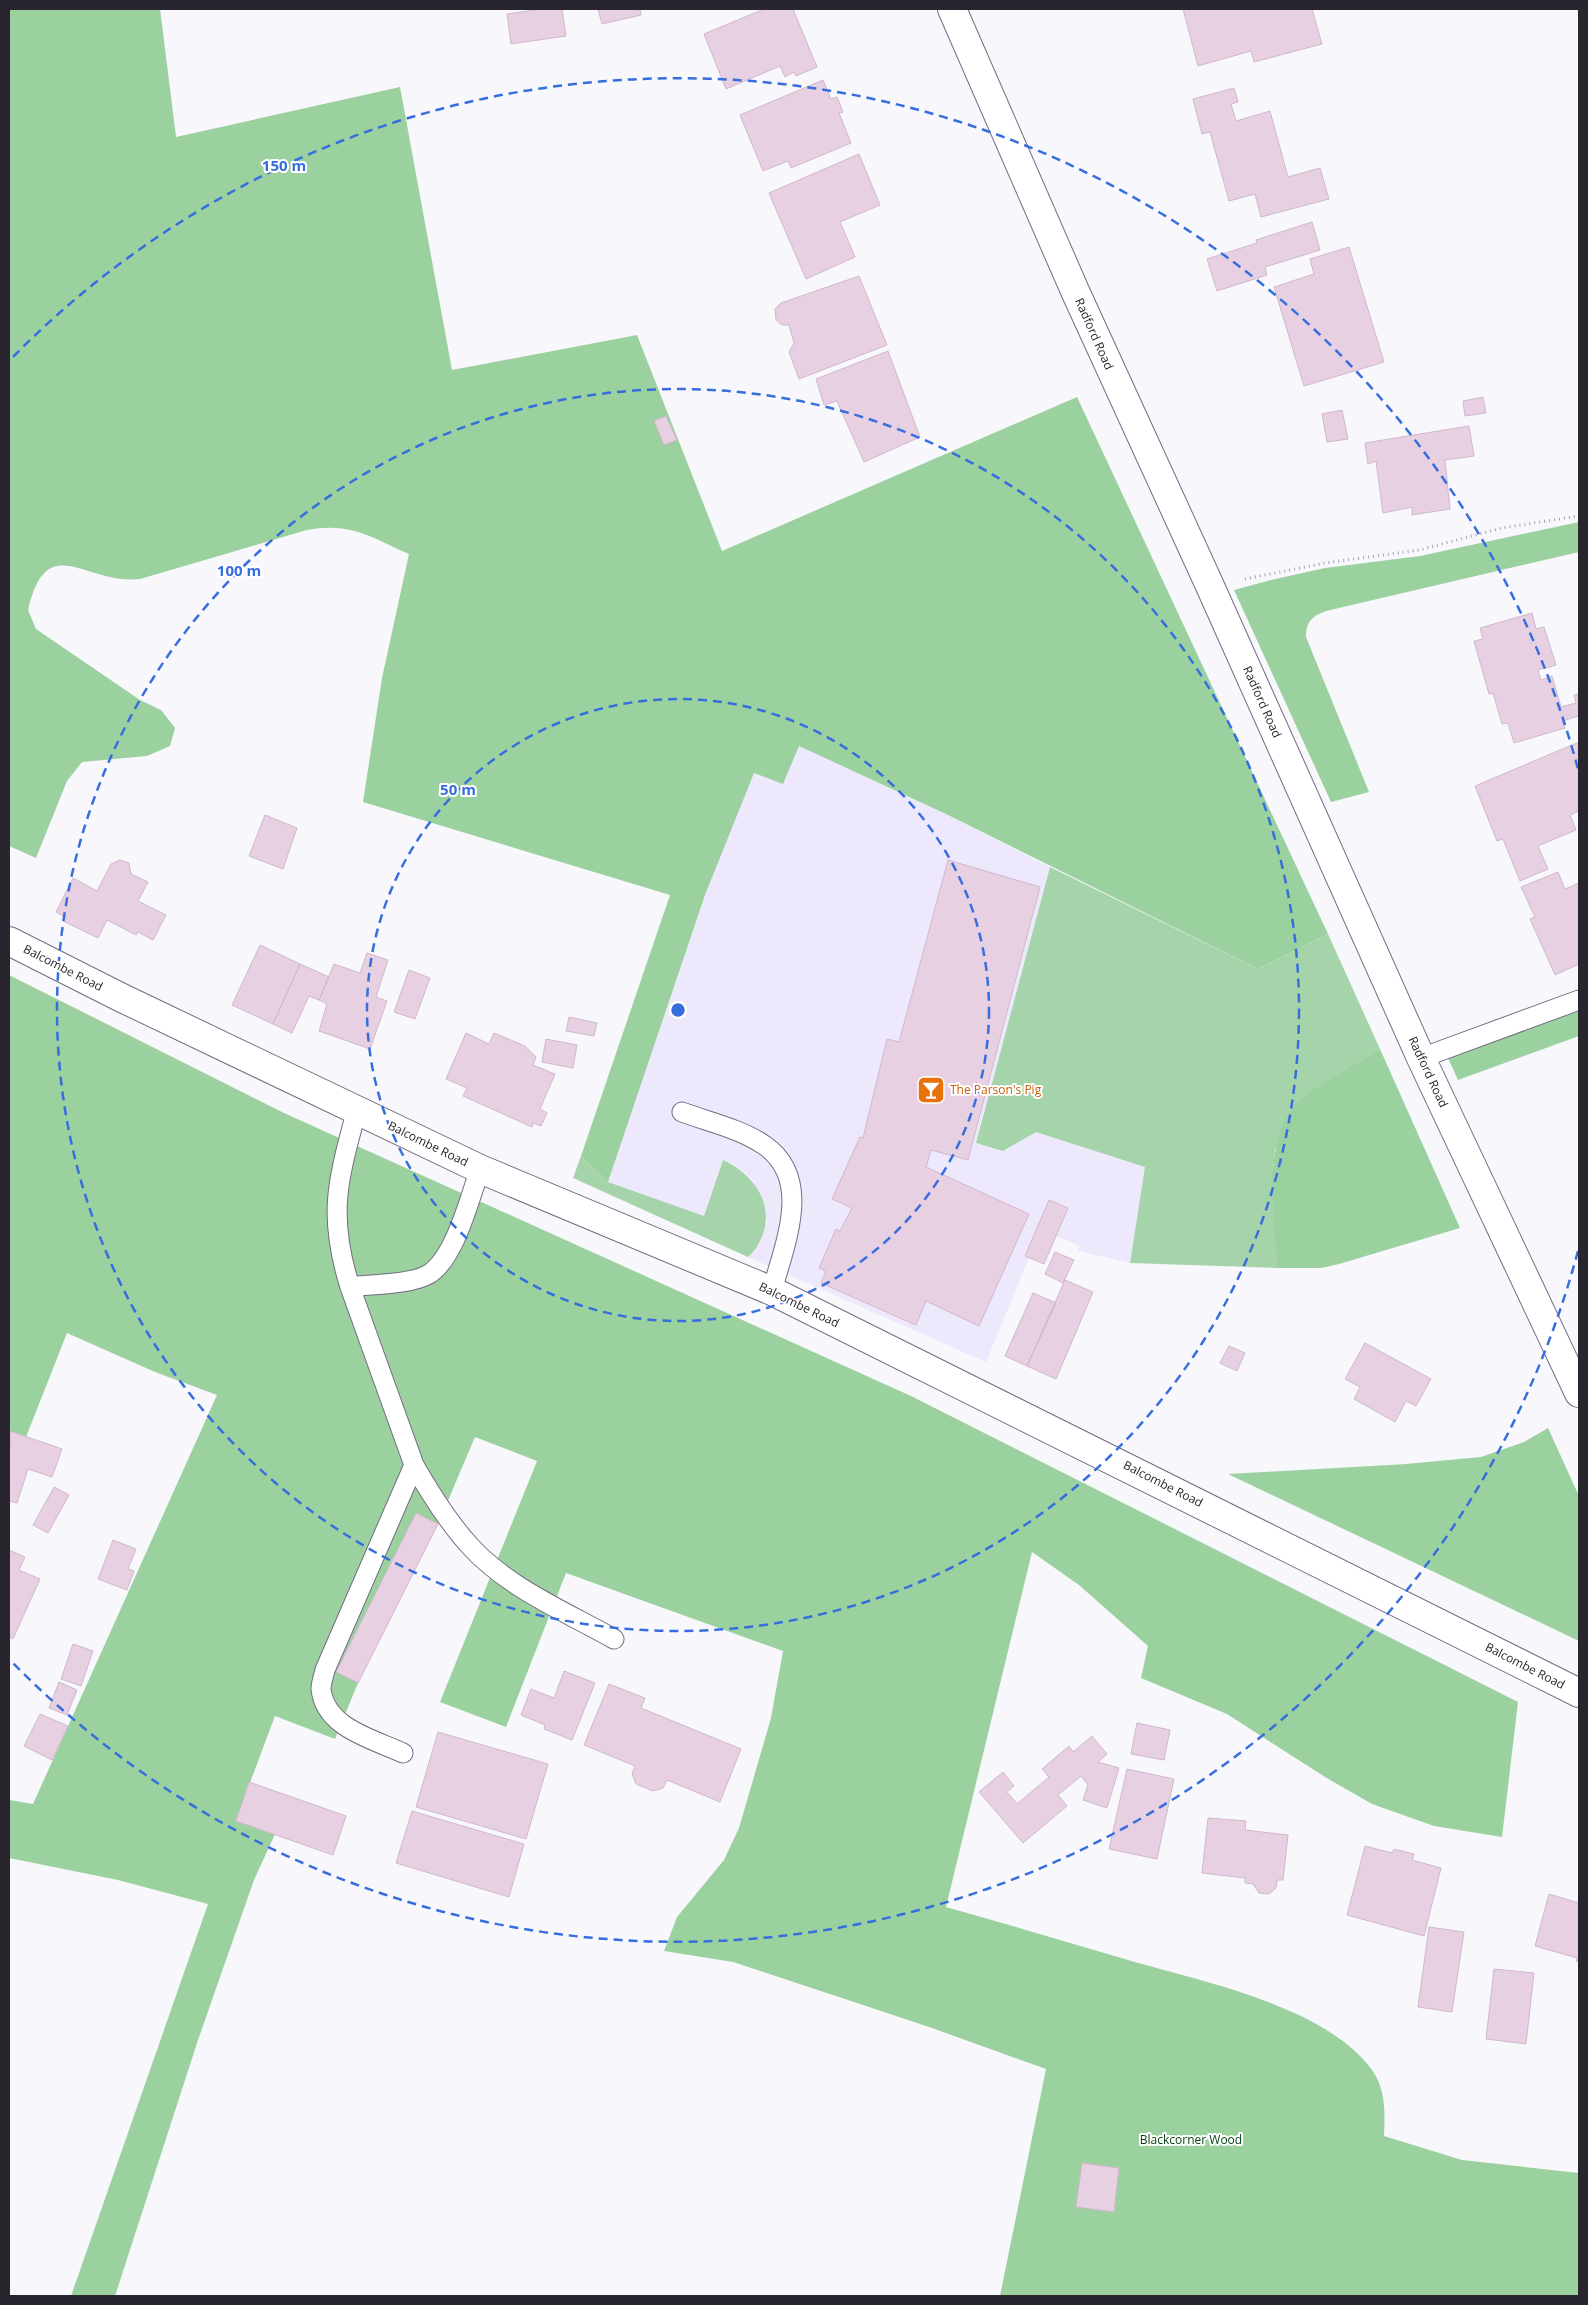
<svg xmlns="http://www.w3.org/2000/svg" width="1588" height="2305" font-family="'Open Sans',sans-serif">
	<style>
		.built { fill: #eee8fd }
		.green { fill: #a6d4aa }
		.forest { fill: #9bd19f }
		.building { fill: #e8d0e3; stroke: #cfb8cb }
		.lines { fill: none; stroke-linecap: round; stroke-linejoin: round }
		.lane-casing { stroke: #736c83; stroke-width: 21 }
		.secondary-casing { stroke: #736c83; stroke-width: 30 }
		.path { stroke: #a4a2aa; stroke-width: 3; stroke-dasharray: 1 4; stroke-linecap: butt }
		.lane { stroke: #fff; stroke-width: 19 }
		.secondary { stroke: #fff; stroke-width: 28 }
		.ring { fill: none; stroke: #376edd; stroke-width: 2.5; stroke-dasharray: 9 6 }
		.labels { text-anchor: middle; stroke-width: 4; stroke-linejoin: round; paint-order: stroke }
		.street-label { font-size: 12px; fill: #28252f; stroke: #fff }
		.food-label { font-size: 12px; fill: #c56008; stroke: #fff; text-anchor: start }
		.park-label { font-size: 12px; fill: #003e10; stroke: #fff }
		.centre { fill: #376edd; stroke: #fff; stroke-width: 2.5 }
		.ring-label { font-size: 15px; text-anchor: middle; font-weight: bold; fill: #376edd; stroke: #fff; stroke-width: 4; stroke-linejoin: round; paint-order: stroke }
	</style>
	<rect width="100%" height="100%" fill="#f8f7fc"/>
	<path class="built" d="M799 746 946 814 1050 867 976 1143 1003 1151 1036 1131 1146 1167 1130 1263 1078 1251 1079 1246 1056 1236 1044 1264 1029 1258 986 1362 748 1257 759 1245 767 1222 764 1202 751 1179 743 1171 733 1164 723 1160 704 1216 608 1182 705 895 754 772Z"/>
	<path class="green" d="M1050 867 1258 969 1328 934 1380 1049 1305 1096 1275 1149 1273 1171 1277 1268 1130 1263 1145 1167 1036 1132 1003 1151 976 1143Z
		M581 1156 608 1182 704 1216 723 1160C752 1173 774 1202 763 1234 759 1244 756 1250 748 1257L573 1178Z"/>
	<path class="forest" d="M9 9H160L176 137 400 87 452 370 637 335 722 551 1077 397 1328 934 1258 969 946 814 799 746 783 784 754 773 705 895 608 1182 581 1156 670 895 363 802 382 678 409 554C370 537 351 522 307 530L140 579C86 586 47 528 28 610L36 629 140 700 161 710 175 728 170 746 147 756 82 762 67 781 36 858 9 846Z
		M1579 522V552L1326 611C1312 616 1306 622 1306 637L1369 792 1331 802 1234 590 1271 580 1325 568 1420 556Z
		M9 975 284 1113 911 1396 1518 1702 1502 1837 1434 1826 1372 1804 1325 1777 1227 1714 1141 1678 1148 1646 1079 1585 1032 1552 946 1907C1007 1924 1067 1942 1128 1960 1200 1981 1326 2006 1372 2070 1386 2090 1385 2112 1384 2136L1462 2160 1579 2173V2296H1000L1046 2069 929 2027 733 1962 664 1951 677 1917 724 1860 739 1828 771 1718 783 1651 566 1573 506 1727 440 1702 537 1461 475 1437 438 1524 426 1543 358 1683 335 1739 275 1716 236 1820 275 1834 254 1880 198 2040 115 2296H71L208 1904 118 1880 9 1858V1800L33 1804 217 1395 155 1372 67 1333 26 1437 10 1431 9 1434Z
		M1579 1008V1036L1458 1080 1448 1058Z
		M1380 1049 1460 1228 1339 1264 1321 1268H1277C1275 1216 1258 1131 1306 1095 1329 1078 1356 1064 1380 1049Z
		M1548 1428 1579 1496V1641L1228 1474 1406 1464 1481 1457 1524 1442Z"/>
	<path class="building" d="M541 9H562L566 36 511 44 507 14Z
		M598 9H640L641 15 602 24Z
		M764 9H793L817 67 796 76 794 72 785 77 780 66 726 89 704 34Z
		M1183 9H1312L1322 44 1254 62 1251 51 1198 66Z
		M823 80 831 99 837 97 843 112 839 113 851 143 791 168 788 161 763 171 740 115Z
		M1234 88 1238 102 1231 104 1236 121 1270 111 1288 177 1320 168 1329 199 1261 217 1255 194 1229 201 1210 132 1202 134 1193 99Z
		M859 154 880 205 840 222 855 257 806 279 769 193Z
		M1312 222 1320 250 1265 267 1267 275 1217 291 1207 259 1257 243 1256 240Z
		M1349 247 1384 362 1304 386 1274 287 1314 274 1310 259Z
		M859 276 887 345 799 379 789 352 794 343 789 325H782L776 320 775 309 781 303Z
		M888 351 920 437 864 462 837 401 824 405 816 379Z
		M1483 397 1486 413 1465 416 1463 401Z
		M1342 410 1348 439 1327 442 1322 414Z
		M666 416 677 440 664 445 654 421Z
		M1469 426 1474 456 1445 460 1450 509 1412 515V507L1383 513 1376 461 1368 464 1365 443Z
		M1532 613 1536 629 1544 627 1556 665 1538 670 1541 680 1552 676 1561 707 1576 703 1574 695 1579 694V716L1562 721 1565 728 1514 743 1508 723 1502 724 1493 693 1489 694 1474 641 1483 639 1480 628Z
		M1579 742V811L1570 815 1576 830 1538 846 1548 869 1520 881 1503 839 1497 841 1475 786Z
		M265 815 297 828 283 869 249 856Z
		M120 860 129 863 131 874 148 882 138 901 166 915 153 940 138 932 136 935 107 920 98 938 63 921 65 917 56 912 73 878 97 891 111 864Z
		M948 860 1040 887 968 1160 931 1150 926 1167 1029 1214 979 1326 926 1301 916 1325 821 1283 826 1271 819 1268 836 1229 840 1231 852 1208 832 1199 860 1137 863 1138 887 1039 899 1042Z
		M1558 872 1565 889 1579 883V964L1555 975 1530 919 1535 917 1521 887Z
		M260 945 300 964 273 1024 232 1005Z
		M367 953 388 960 376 997 387 1001 370 1049 319 1031 327 1004 319 1000 334 964 360 973Z
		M300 964 329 977 319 1000 309 996 292 1033 273 1024Z
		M409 970 430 978 415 1019 394 1012Z
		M569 1017 597 1023 594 1036 566 1031Z
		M466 1033 489 1044 494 1033 525 1046 536 1057 533 1065 555 1074 540 1109 547 1113 541 1126 533 1123 532 1127 463 1096 467 1088 446 1079Z
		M546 1039 577 1045 573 1068 542 1062Z
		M1049 1200 1068 1208 1044 1264 1025 1256Z
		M1055 1252 1074 1260 1063 1283 1045 1274Z
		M1065 1280 1093 1292 1056 1379 1027 1366Z
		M1033 1293 1056 1303 1027 1366 1005 1356Z
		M1365 1343 1431 1379 1416 1406 1406 1401 1395 1422 1354 1399 1360 1387 1345 1379Z
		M1229 1346 1245 1353 1237 1371 1220 1363Z
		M10 1431 62 1449 52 1477 28 1469 17 1503 9 1501Z
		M54 1487 69 1495 48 1533 33 1525Z
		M416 1513 438 1524 358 1683 336 1672Z
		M113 1540 136 1549 128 1569 134 1571 127 1590 98 1579Z
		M9 1550 25 1557 19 1570 40 1579 13 1639 10 1637 9 1640Z
		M73 1644 93 1651 81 1686 61 1679Z
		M564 1671 595 1683 572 1740 544 1729 545 1725 521 1715 531 1689 554 1698Z
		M59 1682 77 1690 67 1715 49 1708Z
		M609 1684 645 1698 641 1708 741 1749 720 1802 667 1780 663 1788 653 1791 636 1784 632 1774 635 1766 584 1745Z
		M40 1714 68 1726 52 1760 24 1746Z
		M1137 1723 1170 1730 1164 1760 1131 1754Z
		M438 1732 548 1764 526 1839 416 1807Z
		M1092 1736 1107 1754 1098 1762 1119 1768 1107 1808 1083 1800 1088 1785 1081 1776 1058 1795 1067 1806 1023 1843 979 1792 1003 1772 1014 1786 1007 1792 1017 1804 1049 1777 1042 1769 1069 1746 1073 1752Z
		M1127 1769 1174 1779 1157 1859 1109 1849Z
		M249 1782 346 1816 333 1855 236 1821Z
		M412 1811 524 1844 509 1897 396 1863Z
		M1208 1818 1246 1821 1245 1830 1288 1835 1283 1880H1277L1276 1888 1269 1894 1259 1893 1253 1884 1245 1883V1878L1202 1873Z
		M1365 1846 1392 1853 1394 1849 1414 1854 1412 1860 1441 1868 1424 1936 1347 1915Z
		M1549 1894 1579 1903V1962L1576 1961 1577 1958 1535 1946Z
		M1429 1927 1464 1932 1452 2012 1418 2007Z
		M1494 1969 1534 1973 1526 2044 1486 2039Z
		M1082 2163 1119 2168 1114 2212 1076 2207Z"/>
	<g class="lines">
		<g class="lane-casing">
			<path id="lane" d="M1421 1058 1579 1000
				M357 1109C338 1180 327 1214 350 1287 371 1284 411 1285 429 1274 455 1258 470 1197 480 1169
				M682 1112C709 1122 741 1129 764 1145 814 1179 784 1245 772 1291
				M350 1287 414 1465 325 1670C324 1675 321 1683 321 1689 325 1728 373 1739 403 1753
				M414 1465C430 1493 448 1522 470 1546 508 1588 566 1612 614 1639"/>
		</g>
		<g class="secondary-casing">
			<path id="secondary" d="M952 9 1075 291 1210 586 1421 1058 1579 1393
				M9 941 122 998 480 1169 772 1291 1579 1693"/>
		</g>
		<path class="path" d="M1245 579 1325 563 1419 550 1502 528 1579 516"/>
		<use href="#lane" class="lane"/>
		<use href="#secondary" class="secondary"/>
	</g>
	<g class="ring">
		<circle cx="678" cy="1010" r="311"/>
		<circle cx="678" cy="1010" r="621"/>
		<path d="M1578 1251A932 932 0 0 1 13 1663M13 357A932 932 0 0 1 1578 769"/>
	</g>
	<defs>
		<g id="bar-square" transform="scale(1.4375)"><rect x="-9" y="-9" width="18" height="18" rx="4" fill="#e8710a" stroke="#fff"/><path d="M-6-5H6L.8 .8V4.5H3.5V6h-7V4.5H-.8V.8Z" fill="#fff"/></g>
	</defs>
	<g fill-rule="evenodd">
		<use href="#bar-square" x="931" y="1090"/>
	</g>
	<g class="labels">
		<g class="street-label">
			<text transform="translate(1094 334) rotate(66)" y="4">Radford Road</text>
			<text transform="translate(1262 702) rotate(66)" y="4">Radford Road</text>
			<text transform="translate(63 968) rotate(27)" y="4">Balcombe Road</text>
			<text transform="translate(1428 1072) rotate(65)" y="4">Radford Road</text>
			<text transform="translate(428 1144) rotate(26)" y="4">Balcombe Road</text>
			<text transform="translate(799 1305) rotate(26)" y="4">Balcombe Road</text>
			<text transform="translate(1163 1484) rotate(27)" y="4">Balcombe Road</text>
			<text transform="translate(1525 1666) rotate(27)" y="4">Balcombe Road</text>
		</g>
		<g class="food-label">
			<text x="950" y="1094">The Parson's Pig</text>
		</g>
		<g class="park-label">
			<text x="1191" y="2144">Blackcorner Wood</text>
		</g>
	</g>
	<circle cx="678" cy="1010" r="8" class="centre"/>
	<g class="ring-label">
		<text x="284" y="171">150 m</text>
		<text x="239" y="576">100 m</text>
		<text x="458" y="795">50 m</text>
	</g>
	<rect width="1588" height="2305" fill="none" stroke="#28252f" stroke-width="20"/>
</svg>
